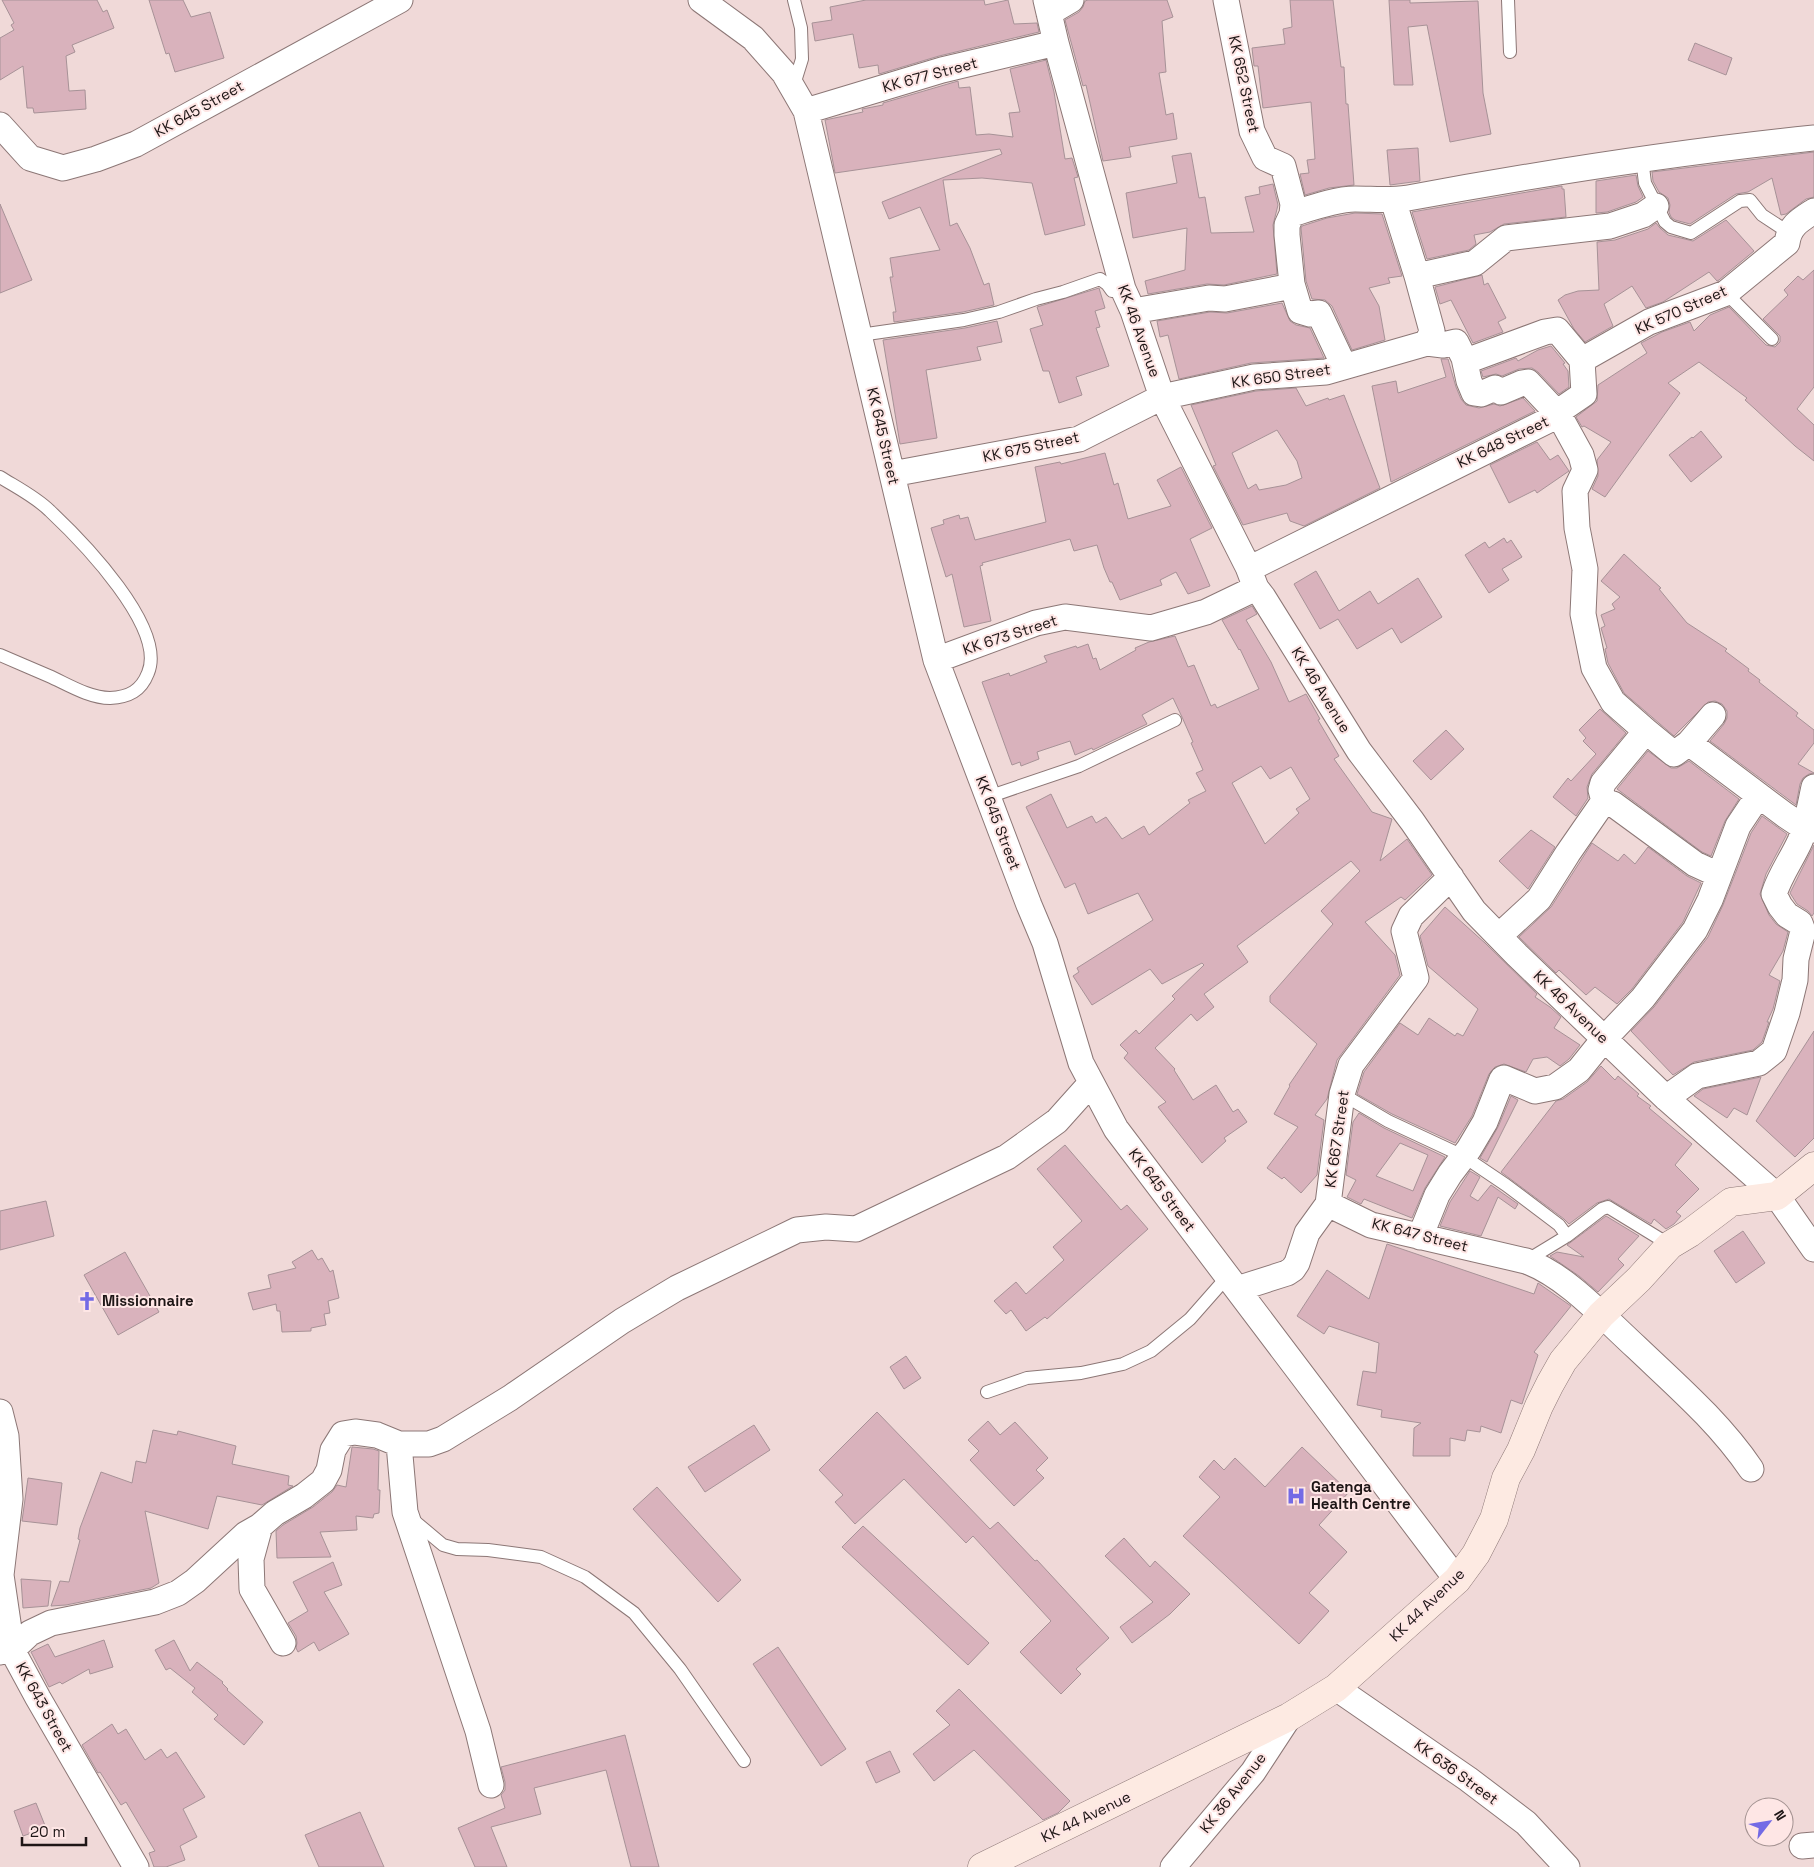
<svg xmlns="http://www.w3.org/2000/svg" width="1814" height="1867" font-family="'Space Grotesk',sans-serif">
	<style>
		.building { fill: #d9b2bc; stroke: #a79297; fill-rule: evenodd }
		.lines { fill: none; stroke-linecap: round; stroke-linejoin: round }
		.service-casing { stroke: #8c7776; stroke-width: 14 }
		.minor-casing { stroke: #8c7776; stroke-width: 27 }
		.secondary-casing { stroke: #8c7776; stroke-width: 29 }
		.service { stroke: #fff; stroke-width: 12 }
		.minor { stroke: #fff; stroke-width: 25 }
		.secondary { stroke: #fdeae2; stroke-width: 28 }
		.labels { text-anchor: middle; stroke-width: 4; stroke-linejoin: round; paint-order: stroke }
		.street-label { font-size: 15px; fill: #1e1616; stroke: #fee6e5 }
		.poi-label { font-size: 15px; font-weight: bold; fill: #1e1616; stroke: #fee6e5; text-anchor: start }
	</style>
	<rect width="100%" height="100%" fill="#f0d9d8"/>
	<path class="building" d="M2 0H97L103 12 107 10 114 28 72 45 75 52 66 56 69 91 85 90 86 109 34 113 33 108H27L23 66 0 80V38L14 30 11 25 14 23Z
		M149 0H183L191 17 210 12 224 58 175 72 169 53 166 54Z
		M866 0H984L985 5 1008 0 1014 24 1037 23 1039 32 939 56 879 74 878 65 859 68 853 34 815 41 812 23 832 20 830 7Z
		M1088 0H1167L1173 17 1162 21 1166 72 1159 73 1166 115 1173 113 1177 139 1129 147 1131 157 1103 161 1086 85 1083 86 1065 20 1079 12 1083 7 1085 1Z
		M1290 0H1333L1341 67H1344L1346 104H1348L1354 185 1329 188 1305 195 1300 174 1309 173 1307 160 1315 159 1311 102 1263 108 1258 66H1254L1252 48 1285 44 1283 29 1292 27Z
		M1389 0H1410V3L1478 1 1483 93 1491 134 1450 142 1427 25 1408 27 1413 85H1394Z
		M1695 43 1732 58 1726 75 1688 60Z
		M1046 60 1054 92 1065 159 1072 158 1078 177 1074 178 1085 225 1045 235 1032 183 982 178 943 180 950 226 957 223 970 248 984 285 989 283 994 305 963 312 894 322 893 312H896L890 277H893L890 258 940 250 920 207 889 219 882 202 1002 154 1000 149 835 173 825 120 863 112 862 109 883 105V103L958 81 959 88 970 87 976 135 989 134 1013 137 1009 113 1020 112 1010 69Z
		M1418 148 1420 181 1390 185 1387 150Z
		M1814 152V197L1806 199 1786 214 1781 215 1772 178 1748 192 1736 194 1690 224 1675 220 1671 217 1669 212 1670 205 1668 198 1659 192 1653 181 1652 172Z
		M1191 153 1199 198 1205 197 1211 233 1254 232 1245 197 1260 194 1259 187 1273 184 1278 205 1273 225 1277 274 1224 285 1207 284 1148 294 1145 281 1185 270 1187 228 1133 238 1126 193 1177 183 1172 156Z
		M1636 175 1638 186 1643 197 1636 202 1607 212 1596 213V181Z
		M1562 186V189H1564L1566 217 1504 224 1490 232 1474 235 1476 244 1469 250 1427 259 1412 212Z
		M0 204 32 280 0 293Z
		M1355 213 1382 214 1402 276 1388 278 1390 283 1369 288 1379 306 1385 340 1352 350 1332 306 1325 300 1312 299 1306 281 1301 228 1302 226 1327 218Z
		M1726 220 1754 251 1719 280 1717 281 1709 272 1663 302 1646 308 1632 286 1604 304 1613 326 1585 342 1574 329 1558 300 1565 295 1578 291 1599 290 1597 242 1615 240 1648 229 1656 223 1660 228 1668 235 1693 241Z
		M1814 270V387L1797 409 1814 425V461L1795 446 1755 409 1745 400 1747 398 1699 362 1668 383 1680 393 1605 497 1592 489 1598 476 1597 460 1611 442 1584 426 1582 427 1576 417 1597 401 1598 385 1647 353 1641 343 1662 332 1690 322 1694 331 1710 315 1729 307 1766 345 1775 347 1780 342V336L1763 319 1788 295 1784 290 1798 276 1803 280Z
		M1482 275 1484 285 1488 283 1506 318 1498 322 1503 332 1473 343 1451 300 1440 304 1435 287Z
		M1099 288 1105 308 1095 311 1100 327 1096 328 1109 366 1076 377 1082 395 1059 403 1049 371H1043L1030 329 1043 325 1037 307Z
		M1282 303 1290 321 1296 325 1310 328 1324 358 1251 363 1179 379 1168 335 1160 337 1157 321 1210 312 1227 313Z
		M997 321 1002 342 977 347 981 360 926 370 937 438 900 444 883 340 965 328Z
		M1551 346 1565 363 1563 364 1568 371 1569 387 1559 394 1538 372 1532 368 1519 369 1502 376 1496 374 1483 377 1481 371 1516 358 1518 361 1538 350Z
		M1441 359H1448L1456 387 1461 399 1466 405 1479 408 1494 404 1500 406 1523 398 1535 411 1391 482 1372 386 1396 381 1398 393 1446 377Z
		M1296 388 1306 406 1328 398 1329 400 1344 395 1380 488 1304 526 1290 521 1287 513 1243 525 1213 466 1216 465 1191 405 1256 391ZM1277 430 1297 461 1302 478 1286 485 1259 490 1256 484 1248 489 1232 453Z
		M1701 431 1722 457 1691 482 1669 455 1692 437 1693 438Z
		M1537 442 1550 460 1558 455 1569 471 1537 493 1535 490 1509 503 1490 465Z
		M1105 453 1114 485 1118 483 1128 519 1171 506 1157 480 1181 467 1212 528 1190 539 1210 586 1188 594 1176 572 1160 580 1162 585 1120 600 1112 582H1110L1104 568 1097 545 1074 551 1070 539 982 563 983 565 980 566 991 621 964 627 952 574 946 577 931 528 944 524 943 520 959 515 960 519 968 517 975 540 1046 522 1035 467 1060 462 1061 464Z
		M1504 538 1507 543 1511 540 1522 557 1502 569 1509 580 1489 593 1465 555 1485 542 1489 548Z
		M1624 554 1661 588 1659 589 1687 623 1727 649 1725 651 1749 669 1748 671 1760 680 1759 682 1798 713 1796 716 1814 730V743L1798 764 1814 773 1809 774 1803 778 1800 784 1796 805 1710 741 1724 724 1727 718V711L1722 704 1715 701 1708 702 1674 736 1624 693 1608 663 1605 649 1607 648 1601 628 1605 626 1601 615 1615 609 1612 604 1620 597 1601 581Z
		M1316 571 1339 611 1370 591 1378 604 1418 578 1442 617 1401 643 1392 628 1357 649 1338 619 1320 629 1294 584Z
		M1252 606 1257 614 1246 620 1271 662 1289 702 1306 694 1320 719 1318 720 1339 756 1334 759 1372 812 1392 819 1380 861 1407 839 1432 875 1405 900 1401 897 1365 922 1395 955 1400 975 1337 1060 1327 1099 1315 1115 1324 1120 1317 1175 1301 1193 1284 1177 1282 1179 1267 1168 1298 1127 1274 1114 1290 1086 1289 1085 1317 1044 1270 1002V996L1333 924 1321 911 1360 871 1351 861 1237 946 1248 962 1204 994 1214 1007 1197 1021 1191 1014 1155 1048 1175 1069 1174 1070 1193 1100 1216 1085 1233 1112 1238 1109 1247 1122 1224 1138 1226 1141 1202 1163 1158 1107 1166 1102 1124 1058 1128 1053 1120 1045 1136 1030 1139 1034 1175 999 1172 996 1204 965 1202 963 1162 984 1150 969 1092 1005 1073 976 1079 972 1077 968 1153 920 1138 893 1088 914 1075 883 1065 888 1026 807 1051 794 1067 828 1092 816 1096 823 1106 817 1122 839 1144 826 1149 835 1190 803 1188 800 1206 791 1196 773 1203 770 1191 743 1193 742 1182 717 1173 698 1142 715 1147 724 1093 750 1092 748 1075 755 1070 741 1037 752 1039 759 1021 766 1020 762 1012 765 982 682 1009 673 1010 676 1047 662 1044 656 1076 646 1077 648 1088 644 1093 659 1096 658 1100 670 1136 650 1135 648 1149 642 1175 636 1188 667 1194 665 1211 706 1215 704 1217 708 1259 689 1240 649 1239 650 1222 620ZM1261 766 1270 779 1291 767 1310 799 1296 809 1299 813 1265 844 1232 783Z
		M1600 709 1626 733 1592 774 1587 787 1588 798 1576 816 1553 797 1568 778 1571 781 1596 754 1583 741 1586 738 1579 730Z
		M1446 730 1464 749 1431 780 1413 761Z
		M1648 751 1671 768H1677L1689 761 1739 799 1725 821 1711 856 1702 852 1617 789Z
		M1762 816 1787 834 1766 874 1760 894 1769 915 1776 924 1788 932 1783 951 1769 975 1780 981 1773 1009 1767 1022H1769L1762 1042 1753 1050 1694 1062 1673 1075 1631 1031 1654 1007 1708 937 1723 905 1751 833Z
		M1531 830 1555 847 1528 889 1499 861Z
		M1592 843 1618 861 1624 854 1635 864 1648 847 1687 876 1701 883 1683 922 1632 989 1617 1004 1595 987 1586 995 1559 970 1556 973 1519 937 1551 907Z
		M1814 845V913L1812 916 1808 911 1797 904 1790 893Z
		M1445 907 1485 943 1537 994 1535 997 1550 1007 1561 1017 1554 1028 1580 1045 1569 1059 1560 1066 1547 1057 1533 1059 1526 1072 1504 1064 1495 1067 1489 1074 1472 1116 1455 1143 1392 1114 1357 1094 1364 1072 1400 1023 1418 1035 1429 1018 1455 1036 1457 1033 1463 1036 1478 1009 1428 966 1420 936Z
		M1814 1031V1138L1795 1157 1756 1121Z
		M1601 1066 1615 1080 1618 1076 1639 1094 1637 1096 1651 1106 1649 1108 1692 1144 1675 1165 1699 1189 1676 1212 1681 1216 1674 1224 1666 1229 1654 1219 1651 1224 1609 1199 1597 1203 1569 1224 1564 1219 1501 1172 1556 1101 1563 1099 1587 1082Z
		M1761 1077 1747 1115 1734 1108 1727 1118 1694 1096 1703 1089Z
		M1511 1096 1518 1100 1487 1162 1480 1158 1498 1127Z
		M1359 1113 1384 1128 1445 1157 1425 1188 1412 1218 1364 1199 1361 1204 1347 1197 1356 1180 1346 1175 1353 1122ZM1400 1143 1428 1155 1413 1191 1376 1176Z
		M1065 1145 1121 1210 1127 1205 1148 1229 1047 1319 1045 1317 1026 1331 1011 1310 1006 1314 994 1301 1016 1282 1026 1294 1064 1260 1053 1247 1082 1221 1037 1169Z
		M1470 1171 1480 1177 1470 1196 1478 1201 1491 1185 1518 1204 1515 1209 1498 1197 1481 1236 1440 1226 1450 1202Z
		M46 1201 54 1236 0 1250V1211Z
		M1606 1216 1639 1236 1618 1259 1624 1265 1598 1292 1579 1276 1550 1256 1557 1252 1584 1257 1567 1245Z
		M1743 1231 1765 1263 1736 1283 1714 1251Z
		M1387 1244 1534 1294 1538 1283 1571 1306 1534 1352 1538 1355 1522 1404 1511 1400 1501 1433 1481 1426 1480 1432 1467 1430 1465 1441 1450 1438V1456H1413L1414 1428 1421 1423 1381 1417 1382 1410 1357 1405 1363 1371 1376 1373 1379 1343 1329 1326 1324 1334 1297 1316 1327 1270 1369 1299Z
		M312 1250 318 1260 322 1258 330 1272 333 1270 339 1298 328 1301 330 1313 324 1314 326 1325 311 1328V1331L282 1332 280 1311H277L276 1304 253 1310 248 1293 271 1288 268 1275 296 1268 292 1262Z
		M125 1252 159 1312 118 1335 84 1275Z
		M906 1356 921 1378 904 1389 890 1367Z
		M877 1412 990 1529 998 1522 1035 1561 1037 1560 1109 1638 1076 1669 1081 1674 1061 1694 1020 1652 1051 1621 973 1536 966 1543 904 1479 855 1524 835 1502 843 1495 819 1470Z
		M988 1421 1000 1435 1015 1422 1048 1458 1036 1470 1044 1478 1014 1506 970 1460 979 1451 968 1440Z
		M754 1425 770 1450 705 1492 688 1467Z
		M153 1430 177 1435 178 1431 236 1446 232 1464 289 1476 288 1485 293 1486 262 1505 217 1496 208 1529 145 1511 159 1583 151 1588 66 1605 51 1606 60 1581 69 1582 80 1540 78 1539 80 1528 101 1472 132 1483 136 1461 146 1463Z
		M352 1447 373 1449 379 1451 378 1490H380L379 1513 374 1514 373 1518 356 1516 357 1530 320 1532 331 1557 277 1558 276 1531 283 1525 313 1507 332 1492 337 1485 346 1487Z
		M1302 1447 1349 1492 1319 1525 1347 1552 1309 1593 1329 1611 1299 1644 1183 1536 1220 1497 1199 1477 1214 1460 1224 1470 1235 1458 1265 1487Z
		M28 1478 62 1483 57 1525 22 1521Z
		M657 1487 741 1580 718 1602 633 1509Z
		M863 1526 989 1643 968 1665 842 1547Z
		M1124 1538 1150 1567 1155 1561 1190 1594 1170 1614 1132 1643 1120 1627 1153 1602 1105 1556Z
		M333 1562 342 1585 324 1592 349 1634 319 1651 314 1642 298 1652 296 1648 297 1643 296 1636 288 1623 308 1611 293 1582Z
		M21 1579 51 1581 48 1606 23 1608Z
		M104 1640 113 1667 90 1674 89 1669 62 1684 60 1682 49 1687 31 1652 48 1644 55 1657Z
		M174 1640 190 1671 197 1662 223 1682 222 1683 228 1689 227 1690 263 1722 244 1745 214 1719 218 1715 192 1692 195 1688 170 1668 166 1670 155 1650Z
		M778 1647 846 1749 821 1766 753 1664Z
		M959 1689 1070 1801 1058 1813 1043 1820 974 1750 934 1781 913 1754 950 1725 936 1711Z
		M112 1724 118 1734 126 1729 145 1760 161 1749 167 1758 176 1752 205 1797 183 1809 197 1837 180 1846 185 1860 166 1867H154L149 1853 155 1851 126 1802 121 1805 100 1772 98 1773 82 1745Z
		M625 1735 659 1867H631L606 1770 534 1788 541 1814 491 1827 507 1867H475L458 1828 505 1808 501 1795 505 1790V1782L501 1767Z
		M890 1751 900 1772 876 1783 866 1762Z
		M36 1803 46 1828 23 1836 14 1811Z
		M360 1812 384 1867H319L305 1835Z"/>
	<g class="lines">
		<g class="service-casing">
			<path id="service" d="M1508 0 1510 52
				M793 88 802 59 801 28 794 0
				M1642 159 1645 183 1665 222 1671 227 1691 233 1740 201 1750 200 1762 215 1788 232
				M1726 293 1772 339
				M860 335 964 320 999 312 1036 299 1063 292 1100 279 1107 284 1112 291 1123 289
				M0 477C16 487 36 497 50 511 82 541 167 628 148 673 141 691 129 697 110 698 89 698 67 684 49 676 33 669 16 662 0 655
				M988 797 1079 766 1175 720
				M1342 1094 1388 1121 1463 1156 1506 1185 1559 1225 1567 1236 1526 1261
				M1567 1236 1602 1209 1608 1207 1670 1245
				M987 1392 1027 1378 1081 1373 1123 1364 1151 1351 1190 1319 1227 1277
				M412 1519 443 1545 457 1549 488 1550 541 1557 585 1577 634 1613 680 1669 744 1761"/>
		</g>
		<g class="minor-casing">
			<path id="minor" d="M701 0 753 38 784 73 806 111 936 660 1029 905 1045 943 1081 1063 1116 1129 1457 1580
				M1046 0 1056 43 1123 289 1133 311 1162 397 1248 567 1256 588 1263 597 1359 751 1412 821 1474 911 1517 955 1666 1098 1777 1196 1814 1249
				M1226 0 1252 131 1265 158 1283 166 1293 204 1292 214 1287 225V235L1292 284 1300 311 1310 314 1319 313 1344 366
				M1049 13 1071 0
				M806 111 942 70 1056 43
				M0 125 30 158 63 168 96 159 136 144 400 0
				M1393 200 1417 276 1432 331 1427 343
				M1292 214C1311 208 1336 199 1355 199 1373 199 1390 201 1408 198 1543 173 1678 152 1814 138
				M1417 276 1475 263 1506 238 1610 226 1643 215 1656 206
				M1133 311 1209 298 1225 299 1282 288 1292 284
				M1464 358 1469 381 1474 393 1481 394 1495 388 1501 392 1522 383 1528 382 1559 415 1581 455 1585 470 1575 491 1577 528 1585 569 1583 614 1594 668 1613 702 1646 731 1603 783 1601 790 1604 801 1568 853 1539 899 1499 936
				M1582 360 1649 322 1726 293 1787 243C1789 226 1800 220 1814 211
				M892 474 1079 439 1162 397 1254 377 1326 372 1427 343 1443 345 1456 342 1464 358 1469 360 1545 332 1557 330 1582 360 1584 394 1565 407 1559 415 1261 563 1248 567
				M936 660 1036 623 1065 617 1151 628 1206 612 1256 588
				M1646 731 1674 754 1689 743 1713 715
				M1689 743 1785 815 1803 827 1814 830
				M1604 801 1613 804 1695 864 1719 875
				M1666 1098 1697 1076 1759 1063 1774 1051 1787 1013 1795 980 1796 959 1803 931 1800 923 1787 915 1780 906 1774 894C1780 875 1792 859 1800 841 1807 824 1810 805 1814 787
				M1328 1204 1342 1094 1351 1065 1416 978 1404 931 1411 916 1451 877
				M1420 1237 1437 1195 1450 1174 1469 1149 1485 1122 1502 1079 1504 1078 1535 1091 1555 1087 1579 1070 1604 1039 1643 998 1695 930 1710 900 1738 826 1758 796
				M1237 1289 1287 1273 1293 1269 1297 1263 1307 1233 1328 1204 1371 1225 1526 1261C1567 1276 1604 1318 1636 1347 1677 1386 1719 1422 1751 1469
				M0 1412 6 1436 10 1499 1 1575 12 1650 38 1698 136 1867
				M399 1444 405 1512 478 1731 491 1785
				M283 1643 252 1589 251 1559 260 1526 275 1513 304 1496 323 1481 329 1470 333 1450 343 1434 355 1432 377 1435 399 1444H429L443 1439 510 1398 622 1321 677 1288 797 1230 826 1227 856 1229 1007 1157 1057 1121 1091 1083
				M0 1652 12 1650 30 1633 51 1623 155 1602 178 1593 195 1581 246 1534 260 1526
				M1336 1688 1468 1779 1526 1823 1567 1867
				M1802 1846 1814 1845
				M1173 1867 1253 1772 1289 1717"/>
		</g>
		<g class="secondary-casing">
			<path id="secondary" d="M982 1867 1289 1717 1336 1688 1457 1580 1476 1554 1494 1519 1506 1478 1521 1450 1539 1406 1550 1384 1563 1361 1601 1315 1639 1279 1670 1245 1690 1233 1731 1202 1777 1196 1814 1166"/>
		</g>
		<use href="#service" class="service"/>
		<use href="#minor" class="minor"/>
		<use href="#secondary" class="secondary"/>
	</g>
	<defs>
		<g id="church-bare" transform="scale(1.5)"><path d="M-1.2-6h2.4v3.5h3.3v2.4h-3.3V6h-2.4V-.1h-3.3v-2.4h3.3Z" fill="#736ae5" stroke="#fee6e5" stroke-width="2.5" paint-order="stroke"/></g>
		<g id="hospital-bare" transform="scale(1.5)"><path d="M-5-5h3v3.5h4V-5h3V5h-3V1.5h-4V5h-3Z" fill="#736ae5" stroke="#fee6e5" stroke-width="2.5" paint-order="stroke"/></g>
	</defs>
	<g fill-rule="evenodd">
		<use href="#church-bare" x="87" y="1301"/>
		<use href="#hospital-bare" x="1296" y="1496"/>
	</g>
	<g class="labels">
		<g class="street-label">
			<text transform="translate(930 75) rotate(-15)" y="5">KK 677 Street</text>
			<text transform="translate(1244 84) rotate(78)" y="5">KK 652 Street</text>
			<text transform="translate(199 109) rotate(-29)" y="5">KK 645 Street</text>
			<text transform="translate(1681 310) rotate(-24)" y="5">KK 570 Street</text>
			<text transform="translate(1139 331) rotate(70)" y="5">KK 46 Avenue</text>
			<text transform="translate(1281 376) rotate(-8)" y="5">KK 650 Street</text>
			<text transform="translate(883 436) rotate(77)" y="5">KK 645 Street</text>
			<text transform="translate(1503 442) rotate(-26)" y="5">KK 648 Street</text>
			<text transform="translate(1031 447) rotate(-12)" y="5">KK 675 Street</text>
			<text transform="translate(1010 635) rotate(-18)" y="5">KK 673 Street</text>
			<text transform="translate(1321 690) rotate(58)" y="5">KK 46 Avenue</text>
			<text transform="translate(998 823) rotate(69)" y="5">KK 645 Street</text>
			<text transform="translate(1571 1007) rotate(44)" y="5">KK 46 Avenue</text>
			<text transform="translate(1337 1139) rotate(-82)" y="5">KK 667 Street</text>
			<text transform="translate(1162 1190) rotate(53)" y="5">KK 645 Street</text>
			<text transform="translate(1420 1235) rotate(14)" y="5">KK 647 Street</text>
			<text transform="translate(1427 1605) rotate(-44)" y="5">KK 44 Avenue</text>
			<text transform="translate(44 1707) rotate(61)" y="5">KK 643 Street</text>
			<text transform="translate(1456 1772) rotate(36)" y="5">KK 636 Street</text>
			<text transform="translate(1233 1793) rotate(-52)" y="5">KK 36 Avenue</text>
			<text transform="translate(1086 1817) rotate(-26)" y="5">KK 44 Avenue</text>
		</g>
		<g class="poi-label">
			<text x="102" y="1306">Missionnaire</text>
			<text x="1311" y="1492">Gatenga<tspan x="1311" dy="17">Health Centre</tspan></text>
		</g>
	</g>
	<g transform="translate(1769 1822) rotate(59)"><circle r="24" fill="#fee6e5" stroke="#a49392"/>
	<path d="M0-4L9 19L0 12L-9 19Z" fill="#736ae5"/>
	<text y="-8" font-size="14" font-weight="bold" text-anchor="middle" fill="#1e1616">N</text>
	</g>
	<path d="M22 1837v8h64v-8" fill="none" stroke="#1e1616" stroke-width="2.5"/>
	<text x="30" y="1837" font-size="15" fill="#1e1616" stroke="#fee6e5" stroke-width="4" paint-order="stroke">20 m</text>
</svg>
